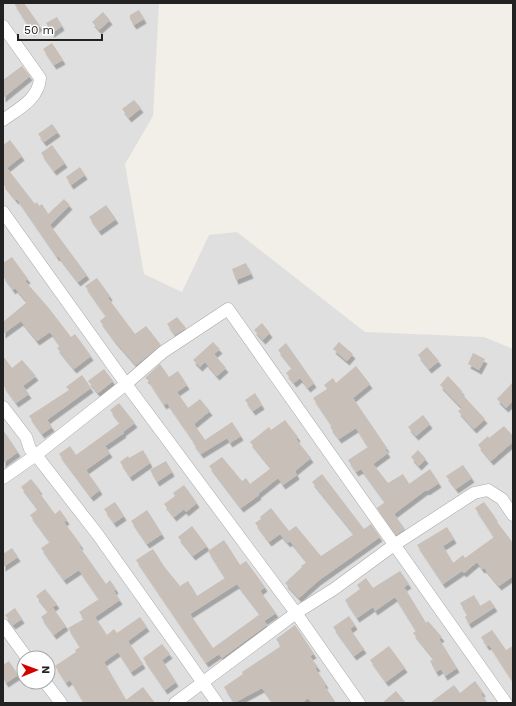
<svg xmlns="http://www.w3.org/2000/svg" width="516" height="706" font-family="'Work Sans',sans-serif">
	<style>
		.residential { fill: #e0dfdf; fill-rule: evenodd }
		.building { fill: #c7bfb8; fill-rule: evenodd; filter: url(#shadow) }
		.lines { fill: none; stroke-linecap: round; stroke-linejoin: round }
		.minor-casing { stroke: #a9a9a9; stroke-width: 13 }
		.minor { stroke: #fff; stroke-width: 12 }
	</style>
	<defs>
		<filter id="shadow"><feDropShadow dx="2.5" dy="4.5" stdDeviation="0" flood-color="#0004"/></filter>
	</defs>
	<rect width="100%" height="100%" fill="#f2efe9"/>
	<path class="residential" d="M3 3H159L153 116 125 164 144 274 182 292 209 235 237 232 365 332 484 337 513 349V703H3ZM24 658H48V682H24Z"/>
	<path class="building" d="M14 3H24L40 26 32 32Z
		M139 10 144 19 134 25 130 19V15Z
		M103 12 110 20 99 30 92 22Z
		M57 17 62 26 52 33 46 23Z
		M52 43 63 60 54 65 43 49Z
		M22 66 30 76 3 98V80Z
		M134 100 141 108 129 118 122 109Z
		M52 124 58 132 44 142 38 134Z
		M10 140 22 156 7 168 35 204 37 202 39 206 42 204 48 214 64 199 70 205 50 225 87 275 78 282 58 256 57 257 17 199 16 200 3 184V145Z
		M52 145 65 163 54 171 41 153Z
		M80 167 85 175 71 185 66 177Z
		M106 205 116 219 99 231 89 217Z
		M12 257 28 279 25 281 48 307 71 337 75 334 91 356 74 369 57 348 60 346 50 332 37 341 21 321 3 334V322L27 302 15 288 13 290 3 276V263Z
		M246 263 251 274 236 280 232 269Z
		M97 278 110 296 108 298 135 334 146 326 161 345 136 365 114 340 100 321 106 316 85 286Z
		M177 317 186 328 175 335 167 324Z
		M262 323 270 333 263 340 254 330Z
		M213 342 220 349 214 354 226 368 217 376 205 362 200 367 193 360Z
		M339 342 353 354 347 361 333 349Z
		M286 343 314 383 308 388 300 378 294 383 286 373 292 368 278 350Z
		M427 347 439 361 429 369 418 355Z
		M473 353 485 359 479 370 468 364Z
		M3 356 12 368 22 360 36 376 23 386 29 394 16 403 3 385Z
		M160 364 169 377 178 371 187 385 177 392 188 408 200 399 210 411 194 424 205 440 232 422 241 436 230 443 227 438 201 454 193 443 194 442 167 403 164 405 148 380 145 378Z
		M356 366 370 384 353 398 387 448 385 449 388 453 373 464 388 483 403 474 409 484 430 469 439 483 427 491 426 490 394 514 405 529 396 535 377 508 385 502 361 469 356 472 348 460 368 447 356 428 339 439 330 427 332 426 313 398 327 389 324 385 333 378 336 383Z
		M104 369 113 381 98 393 88 381Z
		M82 375 91 388 47 420 52 427 42 434 29 416 69 390 66 387Z
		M448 376 462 391 461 393 485 419 474 429 458 411 462 408 440 385Z
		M513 382V401L506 408 497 399Z
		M255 393 262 405 253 411 245 400Z
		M119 403 135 423 123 432 124 433 105 446 110 453 86 470 100 490 91 497 59 454 70 446 76 455 120 423 110 410Z
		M423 415 430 424 416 436 408 427Z
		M285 420 298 437 296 439 311 458 295 471 297 475 283 485 278 478 258 494 259 495 241 508 209 466 222 457 242 481 246 478 250 484 271 468 250 442 269 427 271 430Z
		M504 426 513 436V442L491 461 478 445 488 436 489 438Z
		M3 430 18 452 3 463Z
		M143 450 150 463 130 477 120 462 128 456 129 458Z
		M418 450 426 459 419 466 411 457Z
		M166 461 172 472 157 482 150 470Z
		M463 465 472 478 456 489 446 476Z
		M322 474 364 529 371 524 380 537 318 581 299 598 285 583 302 567 301 566 307 562 290 541 288 543 280 534 269 542 255 523 261 519 260 517 271 508 289 531 296 526 321 556 354 534 312 482Z
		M31 479 40 490 38 491 55 514 60 510 67 520 64 522 81 545 79 546 106 584 110 580 116 589 114 591 120 600 95 617 107 635 114 629 117 633 140 617 147 627 128 641 143 664 131 672 118 652 104 662 126 700 143 687 155 703H84L70 680 66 683 55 666 76 652 75 650 80 647 68 628 84 619 79 612 99 599 79 570 64 580 41 548 50 542 30 515 37 510 34 506 35 505 21 487Z
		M184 485 197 503 186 512 184 509 174 517 164 504 175 496 173 493Z
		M115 502 124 516 114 523 104 509Z
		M484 502 495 517 494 518 513 543V576L499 586 484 568 482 569 477 562 464 573 462 571 443 584 417 545 447 527 454 539 443 546 453 563 463 555 465 558 494 537 475 508Z
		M147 510 162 534 147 544 131 521Z
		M192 526 207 546 193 556 178 537Z
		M224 540 240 565 246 561 265 587 260 591 276 613 264 621 267 625 222 658 219 654 206 663 136 560 153 549 163 565 180 586 188 581 197 596 225 578 208 551ZM237 584 260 614 213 648 190 614Z
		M12 548 18 557 3 567V554Z
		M400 571 409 584 404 587 426 623 428 621 442 637 439 639 457 668 445 676 441 669 436 672 430 661 434 659 413 633 416 631 395 597 375 611 373 607 357 618 345 600 360 589 357 585 366 578 373 588Z
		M45 589 57 604 48 611 36 596Z
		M474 595 480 606 490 600 495 607 469 624 465 617 467 615 460 603Z
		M15 608 22 619 13 625 5 615Z
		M53 608 66 626 54 635 41 617Z
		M349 616 355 625 350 629 364 649 354 656 333 627Z
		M295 625 314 654 310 656 318 667 315 668 326 684 324 685 336 703H312L308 698 302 703H273L262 688 234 703 224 687 243 674 242 672 281 646 276 639Z
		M492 630 506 650 513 646V682L489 645 487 646 481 637Z
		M162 644 170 654 162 660 176 682 165 690 143 658Z
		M389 646 405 668 386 682 370 660Z
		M9 661 18 675 6 683 3 678V665Z
		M475 681 483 692 481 694 488 703H430L454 685 460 693Z
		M396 691 406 703H382Z"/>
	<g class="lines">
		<g class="minor-casing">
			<path id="minor" d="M3 26 40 78C39 99 18 109 3 120
				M3 212 126 384 296 613 359 703
				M3 407 26 437 30 449 36 455 98 535 182 653 217 703
				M3 478 36 455 126 384 163 352 228 309 506 703
				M3 625 27 658
				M45 682 61 703
				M175 703 296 613 334 589 394 545 474 493 488 490 502 499 513 515"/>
		</g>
		<use href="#minor" class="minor"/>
	</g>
	<rect width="516" height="706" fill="none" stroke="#222222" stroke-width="8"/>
	<g transform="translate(36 670) rotate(89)"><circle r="19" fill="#ffffff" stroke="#a7a7a7"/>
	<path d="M0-3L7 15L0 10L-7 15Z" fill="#d40000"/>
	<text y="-6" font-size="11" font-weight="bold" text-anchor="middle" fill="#222222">N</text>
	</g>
	<path d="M18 34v6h84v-6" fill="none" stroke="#222222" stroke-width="2"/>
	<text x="24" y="34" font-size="12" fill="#222222" stroke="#ffffff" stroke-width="3" paint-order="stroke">50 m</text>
</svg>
